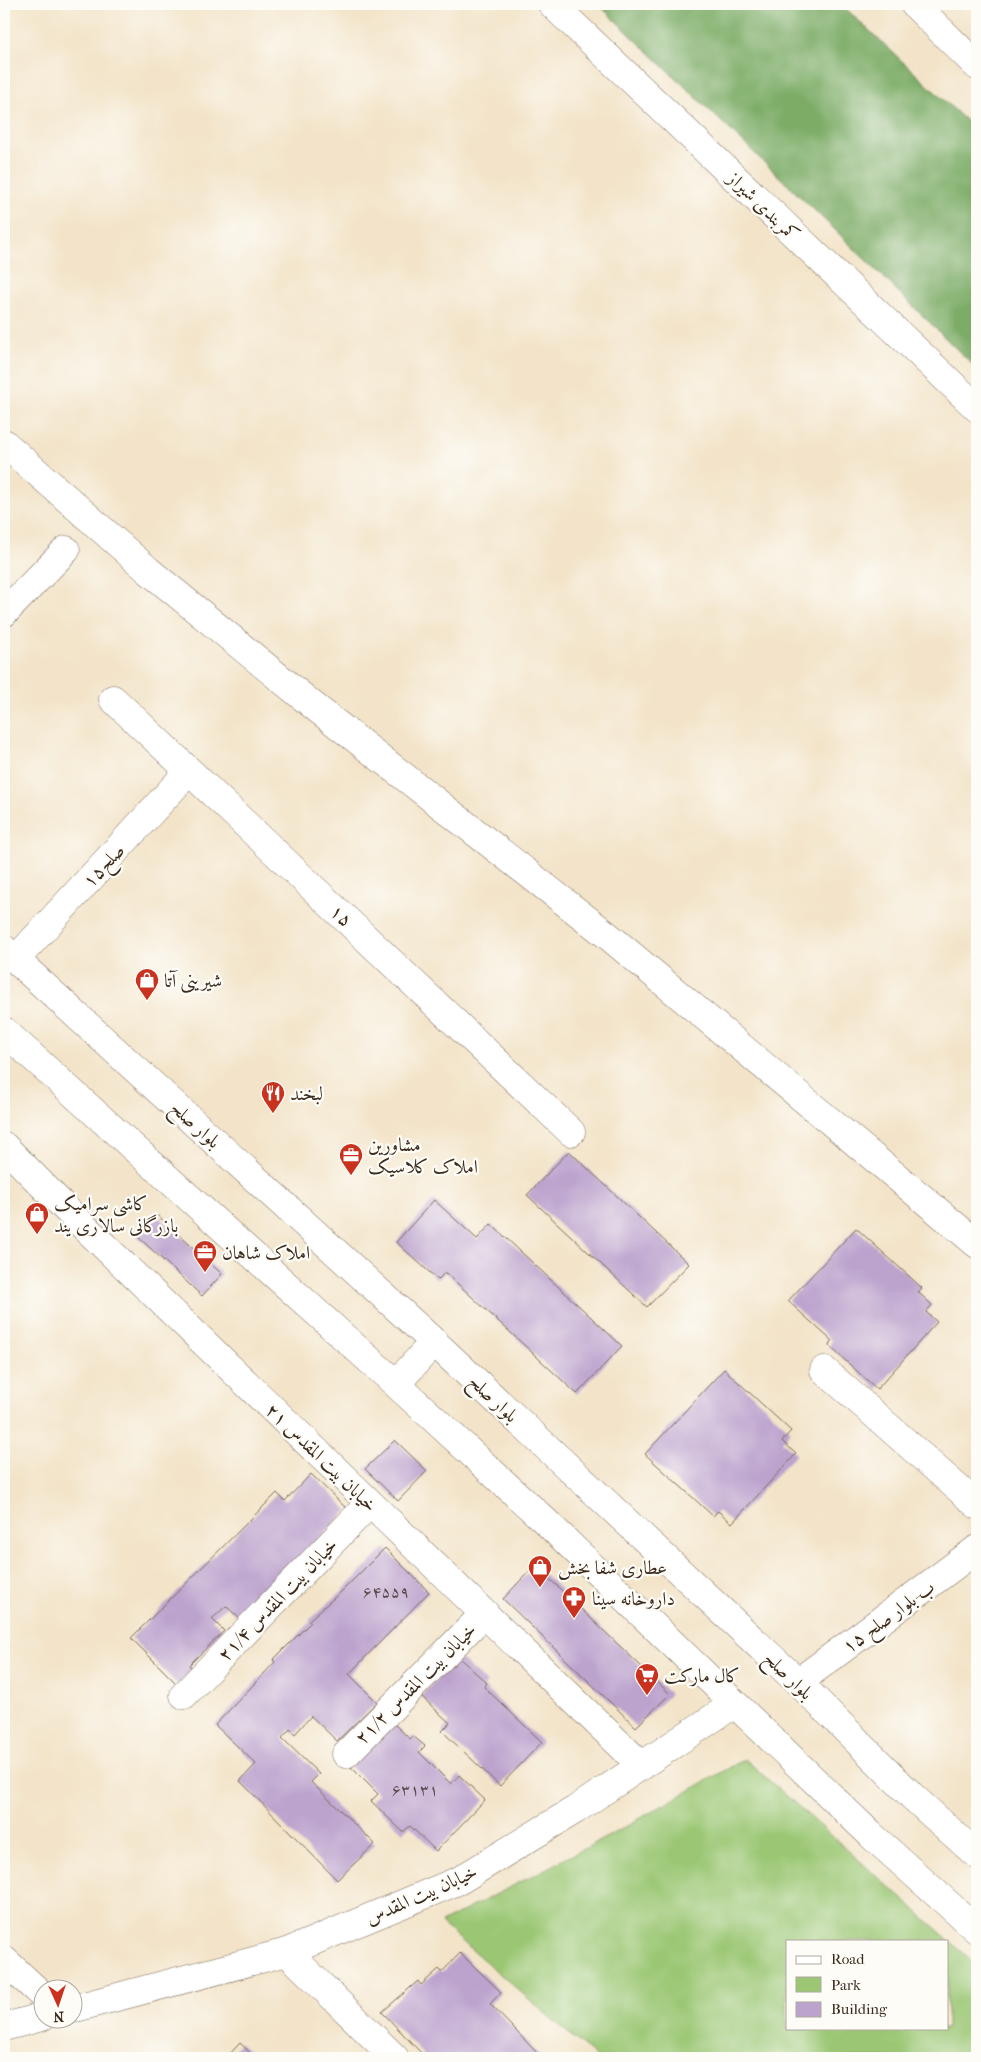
<svg xmlns="http://www.w3.org/2000/svg" width="981" height="2062" font-family="'IM FELL French Canon',Amiri,serif">
	<style>
		.green { fill: #9bc774; stroke: #6b7849; fill-rule: evenodd }
		.forest { fill: #7cac66; stroke: #5c6b42 }
		.building { fill: #bca3ce }
		.lines { fill: none; stroke-linecap: round; stroke-linejoin: round }
		.minor-casing { stroke: #7b6b5a; stroke-width: 29 }
		.tertiary-casing { stroke: #7b6b5a; stroke-width: 29 }
		.secondary-casing { stroke: #7b6b5a; stroke-width: 29 }
		.trunk-casing { stroke: #7b6b5a; stroke-width: 29 }
		.minor { stroke: #fff; stroke-width: 28 }
		.tertiary { stroke: #fff; stroke-width: 28 }
		.secondary { stroke: #fff; stroke-width: 28 }
		.trunk { stroke: #fff; stroke-width: 28 }
		.labels { text-anchor: middle; stroke-width: 4.5; stroke-linejoin: round; paint-order: stroke }
		.number-label { font-size: 16px; fill: #5b484a }
		.street-label { font-size: 19px; fill: #3b2a1e; stroke: #fdfcf7 }
		.poi-label { font-size: 19px; fill: #3b2a1e; stroke: #fdfcf7; text-anchor: start }
	</style>
	<rect width="100%" height="100%" fill="#fdfcf7"/>
	<filter id="ink" filterUnits="userSpaceOnUse"><feTurbulence type="fractalNoise" baseFrequency=".02" numOctaves="2"/><feDisplacementMap in="SourceGraphic" scale="10" xChannelSelector="R" yChannelSelector="G"/><feConvolveMatrix kernelMatrix="1 2 1 2 8 2 1 2 1" color-interpolation-filters="sRGB"/></filter>
	<filter id="wash" filterUnits="userSpaceOnUse"><feTurbulence type="fractalNoise" baseFrequency=".0096" numOctaves="4" result="noise"/><feDisplacementMap in="SourceGraphic" scale="20" xChannelSelector="R" yChannelSelector="G"/><feGaussianBlur stdDeviation="1.12" result="paint"/><feColorMatrix in="noise" values="0 0 0 0 0 0 0 0 0 0 0 0 0 0 0 0 0 1.4 0 .05"/><feComposite in="paint" operator="in"/></filter>
	<g filter="url(#wash)">
		<rect width="100%" height="100%" fill="#f3e4c9"/>
		<path class="green" d="M745 1759 977 1965V2058H597L441 1923 607 1837ZM787 1941H947V2028H787Z"/>
		<path class="forest" d="M598 4H841L977 131V369L833 228Z"/>
		<g id="blocks">
			<path class="building" d="M569 1151 689 1264 647 1307 527 1195Z
				M434 1200 477 1239 491 1224 622 1346 577 1394 445 1272 438 1280 396 1242Z
				M157 1215 222 1274 202 1296 137 1236Z
				M856 1228 922 1288 918 1292 932 1305 926 1312 937 1322 877 1389 829 1346 832 1341 788 1301Z
				M724 1369 791 1431 782 1441 796 1454 732 1523 718 1511 713 1516 645 1454Z
				M395 1440 427 1471 398 1501 365 1469Z
				M311 1474 348 1510 240 1619 226 1606 212 1619 224 1631 189 1665 194 1670 178 1685 131 1638 277 1493 285 1501Z
				M385 1548 429 1592 349 1674 377 1702 337 1741 311 1716 295 1734 290 1729 282 1738 319 1774 311 1782 375 1844 337 1880 240 1781 256 1764 215 1725 275 1662 273 1660 311 1622 308 1621 343 1590Z
				M535 1565 670 1694 636 1727 503 1599Z
				M457 1656 487 1683 484 1687 542 1742 500 1786 442 1731 450 1723 421 1696Z
				M392 1722 410 1739 413 1736 425 1746 419 1752 451 1784 459 1775 485 1800 436 1851 410 1826 403 1832 371 1801 378 1794 349 1765Z
				M460 1953 501 1992 490 2004 542 2058H426L382 2012 418 1981 421 1985 439 1969 442 1972Z
				M240 2043 256 2058H226Z"/>
		</g>
	</g>
	<g filter="url(#ink)">
		<use href="#blocks" fill-opacity="0" stroke="#7b6b5a" stroke-width="1"/>
		<g class="lines">
			<g class="minor-casing">
				<path id="minor" d="M4 443 149 571 315 707 612 939 977 1244
					M4 613 66 550
					M113 699 571 1132
					M16 959 189 771
					M4 1146 70 1213 642 1766
					M824 1370 977 1505
					M184 1695 370 1503
					M346 1754 485 1613
					M287 1952 395 2058
					M4 1960 42 1995"/>
			</g>
			<g class="tertiary-casing">
				<path id="tertiary" d="M798 1682 977 1549
					M72 2009 287 1952 460 1880 575 1810 734 1704
					M4 2027 42 2017"/>
			</g>
			<g class="secondary-casing">
				<path id="secondary" d="M4 949 434 1342 798 1682 914 1798 977 1855
					M4 1031 396 1384 544 1520 870 1834 977 1930
					M396 1384 434 1342"/>
			</g>
			<g class="trunk-casing">
				<path id="trunk" d="M552 4 977 408
					M914 4 977 66"/>
			</g>
			<use href="#minor" class="minor"/>
			<use href="#tertiary" class="tertiary"/>
			<use href="#secondary" class="secondary"/>
			<use href="#trunk" class="trunk"/>
		</g>
	</g>
	<defs>
		<g id="shop-pin" transform="scale(1.25)"><path d="M0 17L-7.5 6A9.5 9.5 0 1 1 7.5 6Z" fill="#c8321e" stroke="#fdfcf7"/><path d="M-5-2.5h2.3a2.7 3.5 0 0 1 5.4 0H5L5.5 6h-11ZM-1.5-2.5h3a1.5 2.3 0 0 0-3 0Z" fill="#fff"/></g>
		<g id="restaurant-pin" transform="scale(1.25)"><path d="M0 17L-7.5 6A9.5 9.5 0 1 1 7.5 6Z" fill="#c8321e" stroke="#fdfcf7"/><path d="M-5-6h1v4h1v-4h1v4h1v-4h1v5L-1.5 .5V6h-2V.5L-5-1ZM5-6V6H3V1.5H1.5Q1.5-4 5-6Z" fill="#fff"/></g>
		<g id="office-pin" transform="scale(1.25)"><path d="M0 17L-7.5 6A9.5 9.5 0 1 1 7.5 6Z" fill="#c8321e" stroke="#fdfcf7"/><path d="M-6-3h4V-5.5h4V-3h4V5H-6ZM-1-4.5V-3h2v-1.5ZM-6 0V1H6V0Z" fill="#fff"/></g>
		<g id="pharmacy-pin" transform="scale(1.25)"><path d="M0 17L-7.5 6A9.5 9.5 0 1 1 7.5 6Z" fill="#c8321e" stroke="#fdfcf7"/><path d="M-2-6h4v4h4v4h-4v4h-4v-4h-4v-4h4Z" fill="#fff"/></g>
		<g id="supermarket-pin" transform="scale(1.25)"><path d="M0 17L-7.5 6A9.5 9.5 0 1 1 7.5 6Z" fill="#c8321e" stroke="#fdfcf7"/><path d="M-6-5.5h2.5l.6 2H6L4.5 2H-2.5L-4.4-4H-6ZM-1.5 3.2a1.3 1.3 0 1 0 .1 0ZM3 3.2a1.3 1.3 0 1 0 .1 0Z" fill="#fff"/></g>
	</defs>
	<g fill-rule="evenodd">
		<use href="#shop-pin" x="147" y="980"/>
		<use href="#restaurant-pin" x="273" y="1093"/>
		<use href="#office-pin" x="351" y="1155"/>
		<use href="#shop-pin" x="37" y="1214"/>
		<use href="#office-pin" x="205" y="1252"/>
		<use href="#shop-pin" x="540" y="1567"/>
		<use href="#pharmacy-pin" x="574" y="1598"/>
		<use href="#supermarket-pin" x="647" y="1675"/>
	</g>
	<g class="labels">
		<g class="number-label">
			<text x="386" y="1597">۶۴۵۵۹</text>
			<text x="415" y="1795">۶۳۱۳۱</text>
		</g>
		<g class="street-label">
			<text transform="translate(764 206) rotate(44)" y="7">کمربندی شیراز</text>
			<text transform="translate(103 865) rotate(-47)" y="7">صلح۱۵</text>
			<text transform="translate(342 915) rotate(43)" y="7">۱۵</text>
			<text transform="translate(196 1124) rotate(42)" y="7">بلوار صلح</text>
			<text transform="translate(494 1398) rotate(43)" y="7">بلوار صلح</text>
			<text transform="translate(322 1457) rotate(44)" y="7">خیابان بیت المقدس ۲۱</text>
			<text transform="translate(277 1599) rotate(-46)" y="7">خیابان بیت المقدس ۲۱/۴</text>
			<text transform="translate(888 1616) rotate(-36)" y="7">۱۵ ب-بلوار صلح</text>
			<text transform="translate(789 1675) rotate(44)" y="7">بلوار صلح</text>
			<text transform="translate(415 1683) rotate(-45)" y="7">خیابان بیت المقدس ۲۱/۲</text>
			<text transform="translate(421 1894) rotate(-24)" y="7">خیابان بیت المقدس</text>
		</g>
		<g class="poi-label">
			<text x="164" y="987">شیرینی آتا</text>
			<text x="290" y="1100">لبخند</text>
			<text x="368" y="1151">مشاورین<tspan x="368" dy="22">املاک کلاسیک</tspan></text>
			<text x="54" y="1210">کاشی سرامیک<tspan x="54" dy="22">بازرگانی سالاری یند</tspan></text>
			<text x="222" y="1259">املاک شاهان</text>
			<text x="558" y="1574">عطاری شفا بخش</text>
			<text x="592" y="1605">داروخانه سینا</text>
			<text x="664" y="1682">کال مارکت</text>
		</g>
	</g>
	<rect width="981" height="2062" fill="none" stroke="#fdfcf7" stroke-width="20"/>
	<rect x="786" y="1940" width="162" height="90" fill="#fdfcf7" stroke="#afa8a0"/>
	<rect x="796" y="1956" width="25" height="8" fill="#ffffff" stroke="#afa8a0"/>
	<text x="831" y="1964" font-size="15" fill="#3b2a1e">Road</text>
	<rect x="796" y="1977" width="25" height="15" fill="#9bc774" stroke="#afa8a0"/>
	<text x="831" y="1990" font-size="15" fill="#3b2a1e">Park</text>
	<rect x="796" y="2002" width="25" height="15" fill="#bca3ce" stroke="#afa8a0"/>
	<text x="831" y="2014" font-size="15" fill="#3b2a1e">Building</text>
	<g transform="translate(58 2004) rotate(177)"><circle r="24" fill="#fdfcf7" stroke="#afa8a0"/>
	<path d="M0-4L9 19L0 12L-9 19Z" fill="#c8321e"/>
	<text y="-8" font-size="14" font-weight="bold" text-anchor="middle" fill="#3b2a1e">N</text>
	</g>
</svg>
